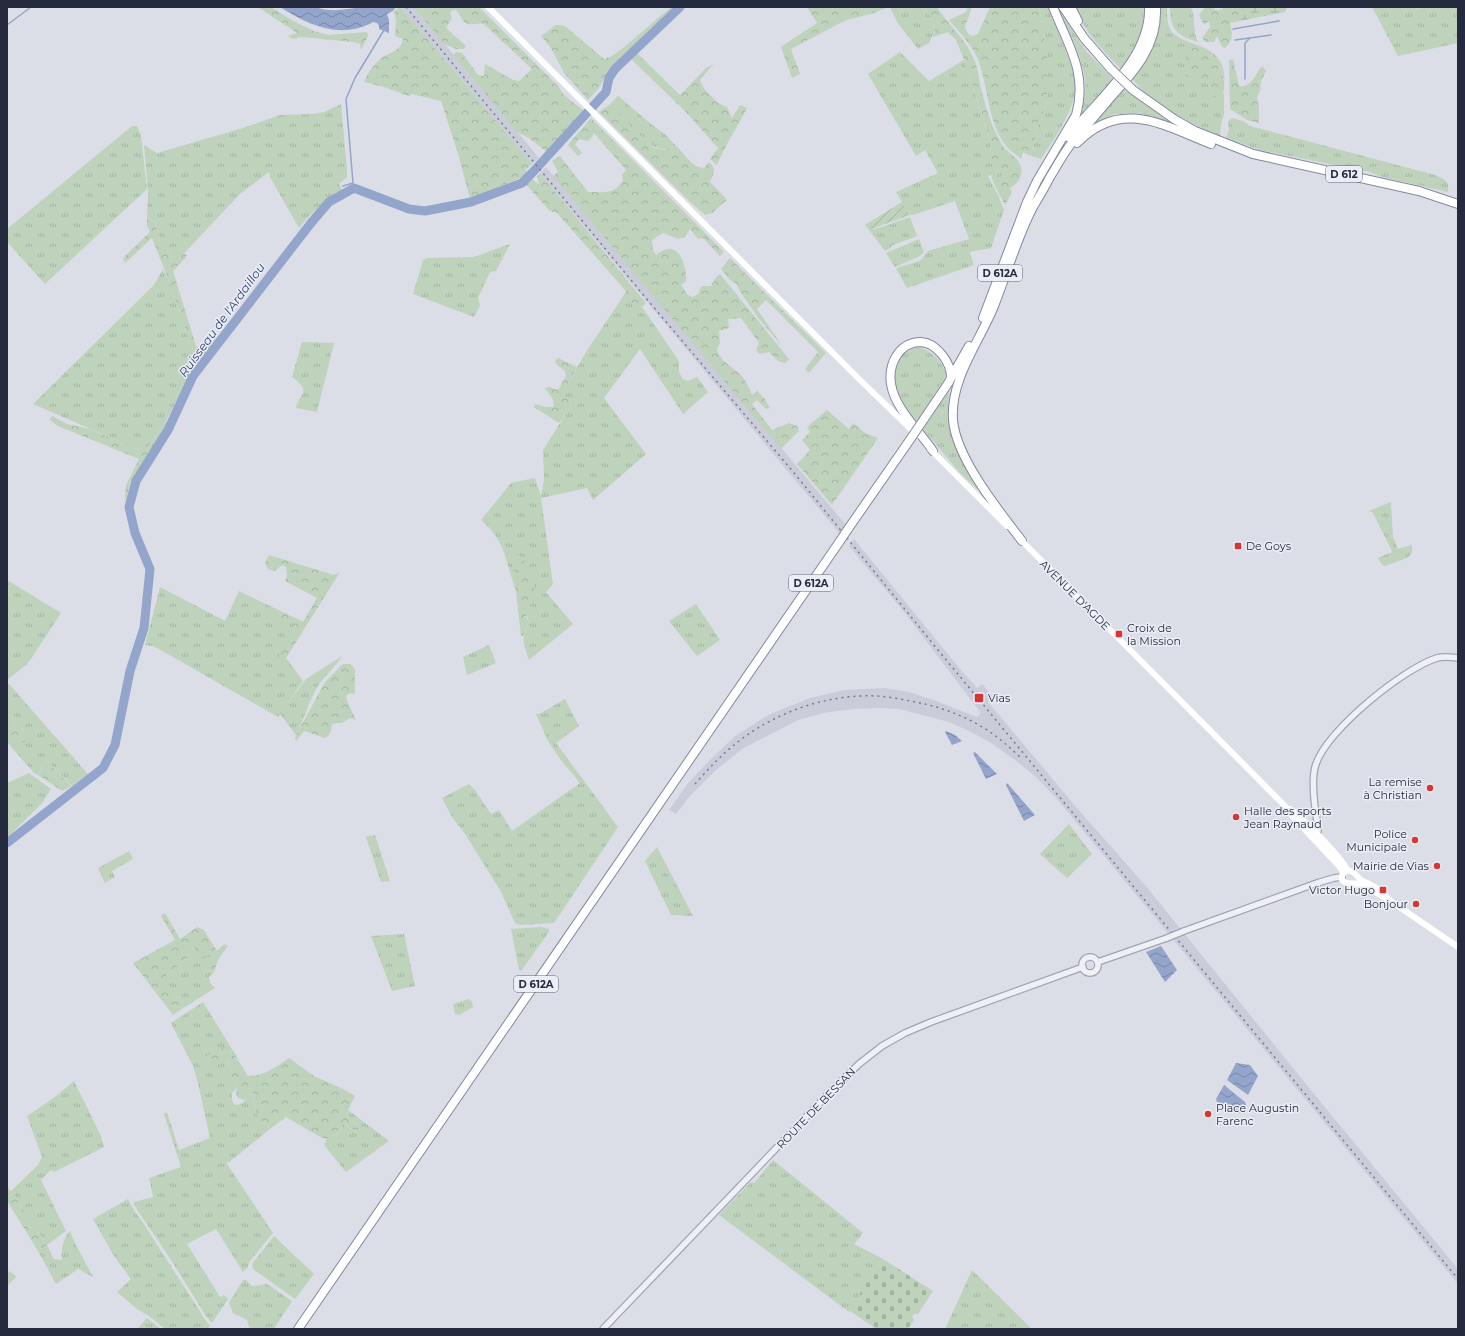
<svg xmlns="http://www.w3.org/2000/svg" width="1465" height="1336" font-family="Montserrat,sans-serif">
	<style>
		.built { fill: #cacdd9 }
		.grass { fill: url(#grass-tufts) }
		.forest { fill: url(#forest-crowns) }
		.wetland { fill: url(#wetland-marsh) }
		.cemetery { fill: url(#cemetery-stones) }
		.garden { fill: url(#garden-furrows) }
		.water { fill: url(#water-waves) }
		.lines { fill: none; stroke-linecap: round; stroke-linejoin: round }
		.stream { stroke: #93a5cb; stroke-width: 1.5 }
		.river { stroke: #93a5cb; stroke-width: 9 }
		.tertiary-casing { stroke: #a1a4b1; stroke-width: 8 }
		.trunk-casing { stroke: #82899f; stroke-width: 10 }
		.tertiary { stroke: #eff0f5; stroke-width: 5.5 }
		.secondary { stroke: #fff; stroke-width: 6 }
		.trunk { stroke: #fff; stroke-width: 8 }
		.rail { stroke: #747b92; stroke-width: 1.5; stroke-dasharray: 2 4; stroke-linecap: butt }
		.tertiary-bridge-casing { stroke: #a1a4b1; stroke-width: 8; stroke-linecap: butt }
		.trunk-bridge-casing { stroke: #82899f; stroke-width: 10; stroke-linecap: butt }
		.tertiary-bridge { stroke: #eff0f5; stroke-width: 5.5 }
		.trunk-bridge { stroke: #fff; stroke-width: 8 }
		.poi-dot { fill: #d83635; stroke: #ebeef5; stroke-width: 1.5 }
		.labels { text-anchor: middle; stroke-width: 3; stroke-linejoin: round; paint-order: stroke }
		.shield { fill: #ebeef5; stroke: #606575; stroke-width: 1 }
		.shield-label { font-size: 10px; font-weight: bold; fill: #252a3e }
		.poi-label { font-size: 11px; fill: #252a3e; stroke: #ebeef5; text-anchor: start }
		.street-label { font-size: 11px; fill: #252a3e; stroke: #ebeef5 }
		.water-label { font-size: 12px; font-style: italic; fill: #2c4175; stroke: #ebeef5 }
	</style>
	<defs>
		<pattern id="grass-tufts" width="24" height="20" patternUnits="userSpaceOnUse"><rect width="24" height="20" fill="#bed2bc"/><path d="M3 7l-1-3M5 7V3M7 7l1-3M15 17l-1-3M17 17v-4M19 17l1-3" fill="none" stroke="#a3b4a3"/></pattern>
		<pattern id="forest-crowns" width="20" height="18" patternUnits="userSpaceOnUse"><rect width="20" height="18" fill="#bed2bc"/><path d="M2 6a3 3 0 1 1 6 0M12 15a3 3 0 1 1 6 0" fill="none" stroke="#a3b4a3"/></pattern>
		<pattern id="wetland-marsh" width="20" height="14" patternUnits="userSpaceOnUse"><rect width="20" height="14" fill="#bed2bc"/><path d="M1 5h8M5 5V1M11 12h8M15 12V8" fill="none" stroke="#a3b4a3"/></pattern>
		<pattern id="cemetery-stones" width="16" height="16" patternUnits="userSpaceOnUse"><rect width="16" height="16" fill="#bed2bc"/><path d="M2 7V4a2 2 0 0 1 4 0v3zM10 15v-3a2 2 0 0 1 4 0v3z" fill="#a3b4a3"/></pattern>
		<pattern id="garden-furrows" width="10" height="10" patternUnits="userSpaceOnUse"><rect width="10" height="10" fill="#bed2bc"/><path d="M-1 1l2-2M0 10L10 0M9 11l2-2" fill="none" stroke="#a3b4a3"/></pattern>
		<pattern id="water-waves" width="16" height="10" patternUnits="userSpaceOnUse"><rect width="16" height="10" fill="#93a5cb"/><path d="M0 5q4-4 8 0t8 0" fill="none" stroke="#7887a6"/></pattern>
	</defs>
	<rect width="100%" height="100%" fill="#dcdee7"/>
	<path class="built" d="M401 7H414L539 158 532 164Z
		M546 167 846 525 840 534 540 173Z
		M854 539 960 669 977 688 982 684 991 694 993 697 988 702 1077 808 1145 885 1310 1089 1458 1269V1284L1057 799 1037 778 1015 760 991 743 969 731 949 722 899 709 880 708 853 709 824 713 798 720 742 749 715 771 690 796 676 814 669 810 688 783 711 759 734 737 768 715 810 698 844 690 885 688 909 692 936 701 977 717 981 713 904 612 849 546Z"/>
	<path class="grass" d="M890 7H924L934 21 935 31 929 43 918 49 897 22Z
		M1039 7H1048C1056 28 1077 70 1075 91 1073 112 1053 141 1041 159L1031 156 1036 132 1047 102V57Z
		M1057 7 1086 51 1114 80 1078 119C1080 111 1084 103 1085 95 1088 64 1070 34 1057 7Z
		M1074 7H1144C1145 30 1134 51 1122 70 1103 51 1085 32 1074 7Z
		M1160 7H1167C1167 14 1167 22 1170 29 1179 46 1212 41 1222 65 1224 70 1224 76 1225 81L1220 67 1197 81 1207 82 1213 95 1220 98 1224 93V114L1221 124 1220 136C1191 123 1151 106 1133 79 1150 56 1161 37 1160 7Z
		M1170 7H1191C1196 18 1192 30 1198 42 1177 36 1170 29 1170 7Z
		M1372 7H1417V9L1423 7H1458V43L1398 56Z
		M900 52 929 81 964 60 991 144 990 150 1004 173 994 184 991 175 988 176 998 195 1004 210 991 248 970 252 974 265 907 288 896 268 920 261 928 251 969 239 955 201 913 215H910L896 192 938 173 925 150 916 156 868 74Z
		M1124 89 1173 124 1139 113 1115 114 1088 127Z
		M618 96 651 124 667 136 676 146C671 147 666 150 661 149 648 148 619 115 609 105Z
		M341 104 347 170V177L339 184 342 190C322 203 314 210 299 228L270 177 269 172 240 194 173 265 166 245 160 242 155 222 147 219 148 191 144 145 157 153 243 128 280 115 312 114 324 112Z
		M1232 118 1243 121 1250 126 1435 175C1446 180 1449 180 1448 192L1379 176 1370 172 1260 150 1226 138 1229 130 1228 121Z
		M132 126H137L141 136 147 189 45 284 7 242V229Z
		M910 217 917 236 891 246 892 247 885 251 869 230 879 228Z
		M919 239 924 252 920 256 895 267 886 253Z
		M510 244 496 271 490 272 478 298 480 306 474 317 413 294 423 260 427 258 474 257Z
		M163 269 169 281 197 362 166 421 146 450H139L33 404 154 285Z
		M620 301C631 301 632 305 642 307L679 361V372L682 378 688 381 697 377 708 392 683 414 640 349 604 398 646 454 593 500 587 488 541 498 553 584 546 592 573 624 529 660C523 642 521 640 529 623L515 574 512 579C505 554 502 538 481 520L511 483 535 478 541 496 544 480 543 450 569 409 571 401 562 394 586 352Z
		M302 342 334 343 317 412 296 408C298 393 314 393 292 377Z
		M919 347C933 352 939 359 946 372L944 380 917 422C910 413 902 404 897 394 892 380 895 357 910 350 913 349 916 348 919 347Z
		M949 391 948 420 955 446 979 491 960 473 923 429Z
		M1391 502 1393 537 1398 549 1412 545V553L1407 558 1385 566 1382 565 1378 558 1392 552 1391 549 1373 513 1369 511Z
		M7 580 61 613 31 659 26 665 7 680Z
		M160 587 225 621 239 591 303 622 286 658 303 681 286 705 306 679 342 656C336 666 327 674 320 683 309 699 305 718 296 735L280 714 278 717 159 649 152 646 145 645Z
		M696 604 720 640 697 656 669 621Z
		M489 645 496 663 467 675 463 657Z
		M9 684 88 774 72 786 45 759 38 775 34 773 7 742V736L10 739 27 735 7 712V685Z
		M565 699 579 726 556 743 618 827 554 923 520 925 515 923 500 890 465 834 452 817 442 798 469 784 475 790 491 814 499 810 512 831 580 783 560 759 548 741 536 714 541 713Z
		M29 773 51 789 43 802 7 838V783Z
		M1069 824 1092 854 1067 878 1040 854Z
		M375 835 390 881 381 882 366 837Z
		M657 847 693 916 671 915 645 861Z
		M129 851 133 859 112 871 115 877 105 883 98 869 100 867Z
		M541 927 549 929V932L521 971 519 970 511 929Z
		M404 934 415 986 392 991 371 936Z
		M195 947 210 954 212 957 208 970 214 972 209 977 210 983 215 988 174 1014 184 1007 162 979 187 959 191 951Z
		M469 999 472 1002 473 1007 459 1015 455 1014 453 1004Z
		M203 1002 240 1062 229 1050 198 1061 200 1066 212 1059 226 1061 229 1064 232 1069 230 1076 237 1086 236 1089 232 1093V1101L235 1105C243 1105 249 1097 251 1091 253 1095 254 1099 254 1104 256 1114 263 1123 270 1129L228 1163 227 1161V1164L273 1233 250 1261 247 1268 243 1272 216 1229 187 1244 220 1297 224 1295 228 1299 212 1323 206 1316 171 1260 134 1205V1202L153 1197 149 1178 181 1167 164 1114 167 1112 179 1150 210 1138 198 1083 193 1066 171 1023Z
		M74 1081 101 1136 104 1147 54 1172 51 1170 41 1180 66 1231 47 1245 54 1259 62 1260C61 1249 63 1238 70 1231L75 1243 93 1277 78 1269 56 1284 38 1251 47 1245 11 1191 38 1165 42 1157 27 1116 55 1097Z
		M348 1110 389 1141 346 1172 324 1145 327 1138 332 1139 344 1124 355 1131 361 1127 347 1119Z
		M773 1160 863 1233 854 1244 883 1259 849 1312 719 1215 751 1182 754 1183Z
		M128 1199C132 1209 140 1218 146 1227 165 1258 185 1287 204 1318L210 1326 208 1329H165L149 1316 137 1309 117 1292 131 1279 114 1256 93 1219Z
		M274 1236 314 1274 295 1299 253 1269 252 1264Z
		M972 1270 1032 1329H945Z
		M10 1271 16 1277 7 1286V1274Z
		M243 1280H246L252 1286 267 1284 292 1301 274 1329H250L247 1320 233 1313 229 1303Z
		M147 1318 161 1329H137Z"/>
	<path class="forest" d="M258 7H271L293 21 314 31 328 35 367 32 368 36 361 50 360 44 354 42 301 37 293 39 288 36 297 33Z
		M399 7H401L532 164 525 170C530 175 532 181 539 184L537 176 540 173 646 303 642 307C632 305 631 301 620 301L626 291 565 222 557 213 550 211 520 178 470 199 459 157 441 101 412 94 409 96 384 87 364 82C367 74 372 67 378 61 385 53 402 52 403 39L395 36 396 20 394 12Z
		M414 7H479L558 86 564 95 584 111 548 153 529 138 517 132 453 55 456 52 462 53 478 75 484 76 485 64 513 80 519 81 532 69 484 24C477 22 470 27 464 22 461 19 459 13 456 10H453L450 12 452 18 446 28 466 46 464 49H456L444 44Z
		M671 7H676L613 65 598 89 588 100 564 73 551 48 541 36 556 25 565 26 604 59 612 56 623 48Z
		M807 7H889L871 14 846 20 791 49 800 74 792 78 781 47 817 23Z
		M924 7H937C948 25 966 39 974 59 978 68 979 79 981 88 985 105 990 122 998 137 1000 141 1002 145 1004 148 1010 154 1020 159 1021 168 1023 177 1017 184 1010 188L1012 193 1005 205 994 184 1004 173C995 161 988 162 991 143L963 57 956 40 948 32 933 37C939 22 930 19 924 7Z
		M968 7H972L965 27 968 34 972 36 978 34 990 7H1039L1047 57V102L1036 132 1031 156 1023 152 1021 159C1017 155 1011 152 1007 147 987 122 989 88 978 60 972 44 959 32 949 20L966 12Z
		M1205 7H1215L1214 10H1221L1224 7H1251L1248 13 1236 18 1230 23C1232 32 1234 41 1225 48L1222 47 1217 36 1214 42H1205L1202 38 1210 27 1209 21 1204 25 1199 15Z
		M1194 47C1198 48 1202 50 1206 52 1219 61 1231 84 1220 98L1213 95 1207 82C1198 81 1191 81 1184 74L1187 49Z
		M637 53 680 95 706 68 714 64 702 77 700 81 705 90 718 103 727 107 732 118 740 105 747 108C737 128 725 145 717 165L710 159 718 148 685 111 631 59Z
		M1233 59 1239 86C1252 88 1255 74 1262 66L1266 71 1261 81 1260 91 1257 97 1259 107V123L1247 120 1230 109 1229 60Z
		M609 105 654 148 663 150 676 146C685 153 691 168 704 168L709 162C717 170 714 172 710 182L727 200 712 213 705 215 689 201 599 112Z
		M591 118 724 252 720 256 703 238 698 239 690 229 685 237 678 239 663 233 652 240 653 250 656 255C661 252 666 248 671 249 682 250 687 272 686 281L681 285 687 294 692 297 698 294 702 286H711L716 277 720 274 789 359 785 363 778 361 769 352 759 354 756 350 759 343 741 318 728 319 729 328 719 331 720 343 717 350C721 361 730 366 739 373 745 379 749 387 752 395L757 391 764 398 770 408 766 409 757 400 752 404 772 430 789 423 797 426 799 431 781 449 553 176 558 172 552 161 560 156 588 192C604 192 614 195 623 180L622 175 626 170 594 133 592 137 588 141 579 139 575 144 582 153 578 156 568 145Z
		M147 219 155 222 160 242 166 245 173 265 184 253 187 256 173 271 196 346 202 351 226 328 195 367 197 362 169 281 152 238 125 263 123 258 150 232 147 226Z
		M730 258 826 353 809 373 805 369 818 352 766 300 757 309 783 347 759 319 739 290 737 284 731 281 721 269Z
		M558 358 577 367 562 394 571 401 569 409 559 423 534 407 535 404 545 407H553C556 399 548 394 545 388L550 387 558 390 566 376 565 371 557 365 555 361Z
		M827 410 849 429 853 423 865 433 878 438 832 505 797 464 810 450 802 440 810 432 807 427Z
		M52 416 67 424 90 429 139 450H146L166 421V425L130 483 126 500 125 498 126 485 139 459 58 426 50 420Z
		M518 554C530 565 542 587 529 601L531 608 526 616 529 623 523 636H521L516 591 512 579 515 574 511 561Z
		M269 555 334 575 340 572 286 658 279 657 293 623 270 616 274 608 303 622 317 598 285 581 287 575 286 567 282 565 275 571 268 569 265 563Z
		M343 664H351L355 670V694L350 693 346 696 347 701 356 720 350 718 342 723H336L332 724C331 729 331 735 325 738L304 731 296 741 295 739 296 735 325 682Z
		M7 712 27 735 24 743 10 739 7 736Z
		M45 759 71 786H72L62 791 38 775C42 769 42 764 45 759Z
		M165 913 180 939 197 927 204 930 217 951 224 944 228 946 218 960 214 972 208 970 212 956 210 954 203 959 194 947 191 951 187 959 162 979 177 998 182 1000 184 1007 173 1015 133 963 175 940 161 916Z
		M224 1047C235 1054 241 1065 248 1076 264 1076 276 1067 289 1058L314 1076 345 1090 355 1096 348 1110 347 1119 361 1127V1129L355 1131 344 1124 332 1139 322 1138 286 1117 270 1129 257 1116 252 1091 249 1098 244 1100 238 1098 236 1095 237 1086 230 1076 232 1069 229 1064 226 1061 219 1065 213 1062 212 1059 200 1066 197 1061Z
		M7 1187 11 1191 47 1245 38 1251 7 1201Z"/>
	<path class="wetland" d="M1251 7H1287L1285 12 1230 23 1236 18 1247 13Z"/>
	<path class="cemetery" d="M883 1259 933 1291 918 1314H914L912 1316 914 1320 908 1329H876L849 1310Z"/>
	<path class="garden" d="M902 202 910 215 869 230 865 225Z"/>
	<path class="water" d="M280 7H316C330 13 347 9 362 7 373 6 385 7 396 7L393 11 387 14 389 20V33L379 29V26L377 23 373 22C341 40 308 25 280 7Z
		M946 731 955 735 962 741 952 745 945 732Z
		M975 752 997 774 986 779 973 753Z
		M1007 783 1035 815 1024 821 1006 785Z
		M1161 946 1177 970 1165 982 1146 952Z
		M1236 1063 1250 1065 1258 1076 1248 1095 1227 1080Z
		M1224 1085 1245 1102 1246 1105 1241 1113H1239L1235 1109 1217 1102 1216 1099Z"/>
	<g class="lines">
		<path class="stream" d="M7 25 31 7
			M1233 29 1279 21
			M1235 40 1271 35
			M1245 79V43L1249 39
			M343 186 353 183 346 99 355 78 384 30"/>
		<path class="river" d="M7 843 103 768 115 745 130 671 144 628 150 569 135 533 129 507 136 481 168 430 193 376 311 223 329 202 354 188 409 209 425 211 471 202 522 183 532 173 606 92 609 78 615 69 680 7"/>
		<g class="tertiary-casing">
			<path id="tertiary" d="M1316 834 1318 831V827C1315 810 1310 780 1316 764 1327 730 1404 668 1437 658 1444 656 1451 657 1458 658
				M1184 931 1317 883 1334 878 1342 877
				M1082 965a8 8 0 1 1 16 0a8 8 0 1 1-16 0Z
				M1098 962 1167 938
				M603 1329 831 1091 859 1064 882 1046 905 1033 931 1022 1083 967"/>
		</g>
		<g class="trunk-casing">
			<path id="trunk" d="M1063 7 1084 38 1111 69
				M1071 7 1078 21
				M1133 90 1174 119 1195 131 1253 154 1419 191 1458 204
				M1068 137C1098 99 1151 58 1149 7
				M1077 143C1121 98 1163 125 1211 144
				M983 318 1027 202 1037 181 1076 115C1088 73 1068 45 1053 7
				M947 385 969 346
				M924 419 949 382
				M933 451C919 430 895 409 891 384 888 364 899 342 921 342 937 343 951 363 951 377
				M848 529 907 444
				M1022 541C999 511 956 458 953 420 950 379 979 343 994 306 1007 273 1017 238 1033 207 1039 197 1045 187 1050 177 1057 166 1063 154 1071 144 1084 128 1098 113 1111 97 1135 71 1158 45 1156 7
				M298 1329 840 541"/>
		</g>
		<use href="#tertiary" class="tertiary"/>
		<path class="secondary" d="M488 7 859 379 917 435
			M930 449 1007 526
			M1019 538 1285 806 1293 817 1339 866 1344 873
			M1290 809C1301 816 1344 860 1347 870
			M1392 902 1375 887 1361 880 1353 872 1347 870 1342 875V880L1346 883 1359 884 1366 887 1392 902 1458 947"/>
		<use href="#trunk" class="trunk"/>
		<path class="rail" d="M406 7 645 297 795 474 938 650 1458 1279
			M695 784C710 767 725 751 743 738 781 710 830 694 877 696 893 697 910 701 925 704 946 709 966 717 984 728 997 736 1008 746 1020 757"/>
		<g class="tertiary-bridge-casing">
			<path id="tertiary-bridge" d="M1167 938 1184 931"/>
		</g>
		<g class="trunk-bridge-casing">
			<path id="trunk-bridge" d="M1111 69 1133 90
				M907 444 924 419
				M840 541 848 529"/>
		</g>
		<use href="#tertiary-bridge" class="tertiary-bridge"/>
		<use href="#trunk-bridge" class="trunk-bridge"/>
	</g>
	<g class="poi-dot">
		<rect x="1234" y="542" width="8" height="8" rx="2"/>
		<rect x="1115" y="630" width="8" height="8" rx="2"/>
		<rect x="974" y="693" width="10" height="10" rx="2"/>
		<circle cx="1430" cy="788" r="4"/>
		<circle cx="1236" cy="817" r="4"/>
		<circle cx="1415" cy="840" r="4"/>
		<circle cx="1437" cy="866" r="4"/>
		<rect x="1379" y="886" width="8" height="8" rx="2"/>
		<circle cx="1416" cy="904" r="4"/>
		<circle cx="1208" cy="1114" r="4"/>
	</g>
	<g class="labels">
		<g class="shield">
			<rect x="1326" y="166" width="36" height="16" rx="3"/>
			<rect x="978" y="265" width="44" height="16" rx="3"/>
			<rect x="789" y="575" width="44" height="16" rx="3"/>
			<rect x="514" y="976" width="44" height="16" rx="3"/>
		</g>
		<g class="shield-label">
			<text x="1344" y="178">D 612</text>
			<text x="1000" y="277">D 612A</text>
			<text x="811" y="587">D 612A</text>
			<text x="536" y="988">D 612A</text>
		</g>
		<g class="poi-label">
			<text x="1246" y="550">De Goys</text>
			<text x="1127" y="632">Croix de<tspan x="1127" dy="13">la Mission</tspan></text>
			<text x="988" y="702">Vias</text>
			<text x="1422" y="786" text-anchor="end">La remise<tspan x="1422" dy="13">à Christian</tspan></text>
			<text x="1244" y="815">Halle des sports<tspan x="1244" dy="13">Jean Raynaud</tspan></text>
			<text x="1407" y="838" text-anchor="end">Police<tspan x="1407" dy="13">Municipale</tspan></text>
			<text x="1429" y="870" text-anchor="end">Mairie de Vias</text>
			<text x="1375" y="894" text-anchor="end">Victor Hugo</text>
			<text x="1408" y="908" text-anchor="end">Bonjour</text>
			<text x="1216" y="1112">Place Augustin<tspan x="1216" dy="13">Farenc</tspan></text>
		</g>
		<g class="street-label">
			<text transform="translate(1075 595) rotate(45)" y="4">AVENUE D'AGDE</text>
			<text transform="translate(816 1108) rotate(-46)" y="4">ROUTE DE BESSAN</text>
		</g>
		<g class="water-label">
			<text transform="translate(222 320) rotate(-54)" y="4">Ruisseau de l'Ardaillou</text>
		</g>
	</g>
	<rect width="1465" height="1336" fill="none" stroke="#252a3e" stroke-width="16"/>
</svg>
